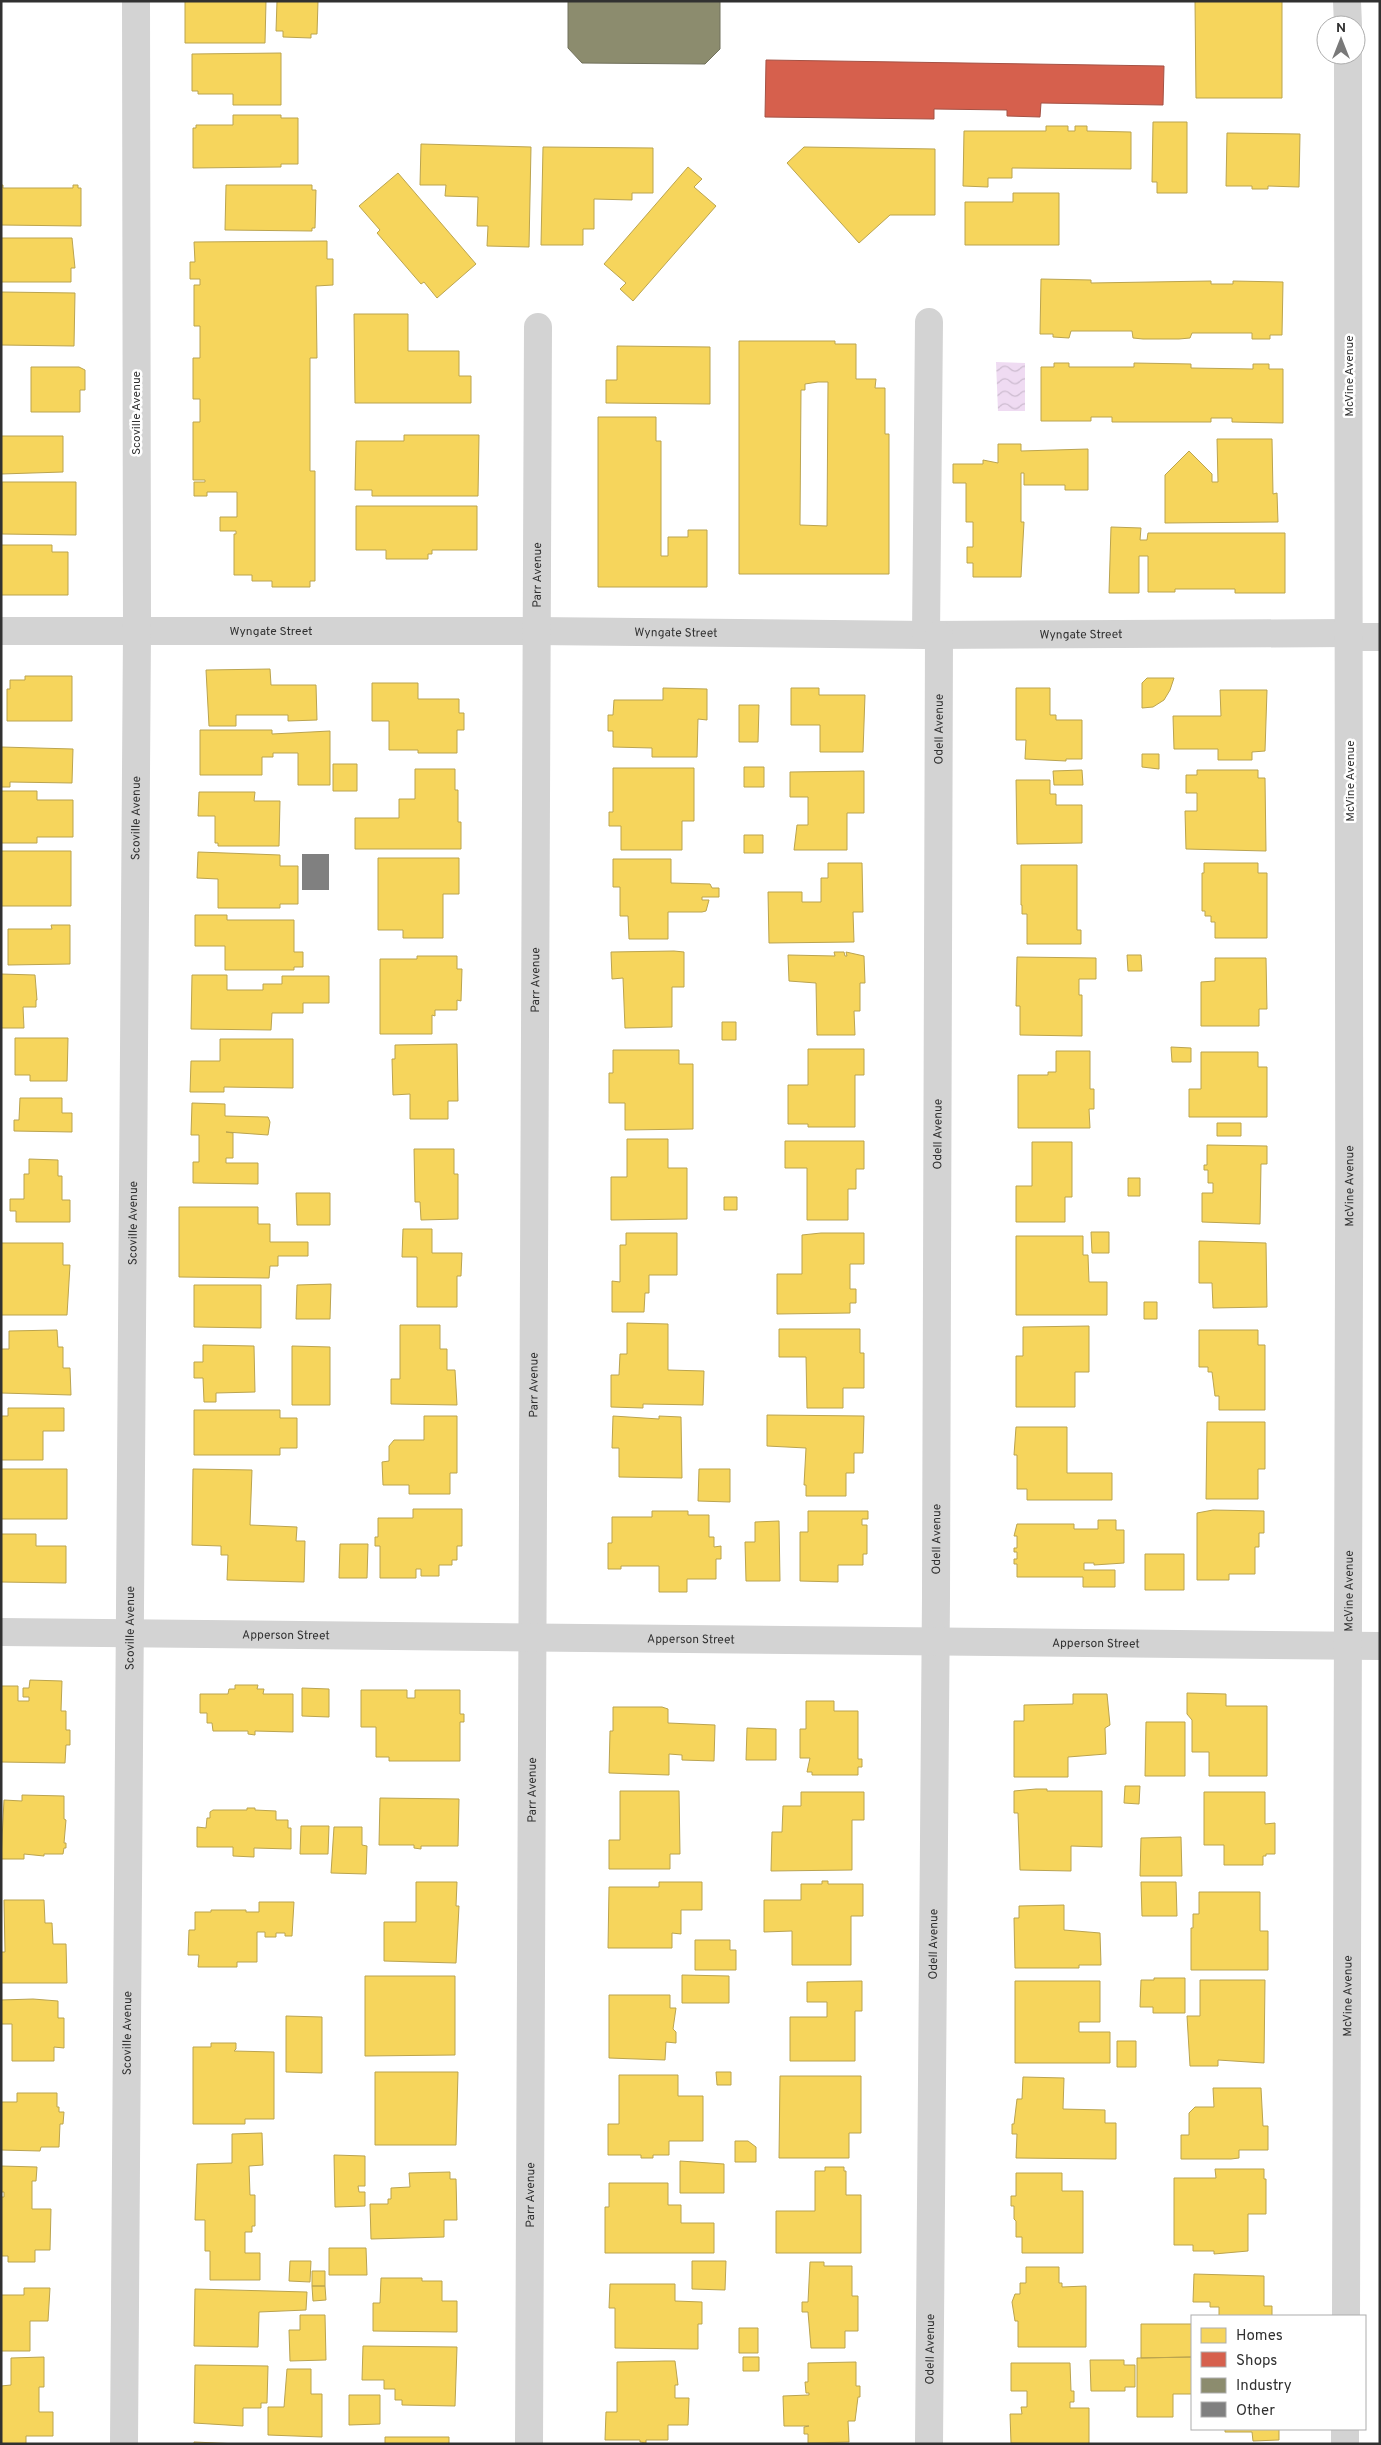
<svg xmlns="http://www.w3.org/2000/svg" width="1381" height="2445" font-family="Overpass,sans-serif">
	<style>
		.water { fill: url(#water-waves) }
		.homes { fill: #f6d55c; stroke: #bba44f; fill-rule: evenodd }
		.shops { fill: #d6604d; stroke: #a45245 }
		.industry { fill: #8c8c6e; stroke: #71715c }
		.building { fill: #808080 }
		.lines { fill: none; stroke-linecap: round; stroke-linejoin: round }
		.minor { stroke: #d3d3d3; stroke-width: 28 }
		.tertiary { stroke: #d3d3d3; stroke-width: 28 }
		.labels { text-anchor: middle; stroke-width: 5; stroke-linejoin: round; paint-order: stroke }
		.street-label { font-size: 12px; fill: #313131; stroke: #fff }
	</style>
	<defs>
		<pattern id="water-waves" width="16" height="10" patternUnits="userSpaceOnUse" patternTransform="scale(1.25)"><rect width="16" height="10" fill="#efdbf2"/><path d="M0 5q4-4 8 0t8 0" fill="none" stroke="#cdbcd0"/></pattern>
	</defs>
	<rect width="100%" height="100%" fill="#fff"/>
	<path class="water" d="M996 362 1025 363V411H998Z"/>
	<path class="homes" d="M185 1H266L265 43H185Z
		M277 1H318L317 34H311V38L283 37V31H276Z
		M1195 1H1282V98H1196Z
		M281 53V105H233V94H198V91H192V54Z
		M233 115H281V118H298V164H281V167L193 168V128H196V125H233Z
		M1153 122H1187V193H1157V182H1152Z
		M1046 126H1068V131H1075V126H1087V131L1131 132V169L1012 168V178H988V187L963 186 964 131H1046Z
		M1227 133 1300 134 1299 187 1268 186V189H1252V186H1226Z
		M421 144 531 147 529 247 487 246 488 226H477L478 197 445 196 446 185H420Z
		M543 147 653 148V193H632V200L594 199V229H583V245H541Z
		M804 147 935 149V215H890L859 243 787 163Z
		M688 167 702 179 694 187 716 206 633 301 620 289 626 283 604 264Z
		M398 173 476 264 437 298 424 282 421 284 377 233 380 230 359 206Z
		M1 185H3V188H73V185H78V188H81V226L1 225Z
		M226 185H312V190H316L315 228H312V231L225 230Z
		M1013 193H1059V245H965V202H1013Z
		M1 238H72L75 268H71V282H1Z
		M327 241V259H333V285L316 286 317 358H310V471H315V581H310V587H272V581H252V575H234V534H236V531H220V517H237V492H207V496H194V482H205V480H193V422H200V399H193V358H200V326H194V285H200V279H190V262H195L194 242Z
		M1041 279 1091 280V283L1211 281V284H1233V281L1283 282 1282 335H1270V339H1252V333H1192L1190 338 1179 339H1143L1133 338 1132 331H1071L1069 338 1053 337V334H1040Z
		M1 292 75 293 74 346 1 345Z
		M354 314H408V351H459V376H471V403H355Z
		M739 341H835V344H856V379H876L875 388H885V434H889V574H739ZM818 382H828L827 526 800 525 801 390H805V384Z
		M617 346 710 347V404L606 403V380H617Z
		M1054 363H1069V367H1134V363L1191 364V368L1253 369V364H1269V369H1283V423L1232 422V418H1211V422H1112V417H1091V421H1041V367H1054Z
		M31 367H79L85 370V390H80V412H31Z
		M598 417H656V441H661V556H668V537H688V530H707V587H598Z
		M404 435H479L478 496H372V490H355L356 441H404Z
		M1 436H63V472L1 474Z
		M1217 439H1272L1273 494 1277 493 1278 522 1165 523V475L1189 451 1212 474V482H1218Z
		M998 444H1021V451L1088 449V490H1065V485H1024V473H1021V522H1024L1021 577H973V563H967V547H973V522H966V483H953V464H983V460L998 463Z
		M2 482H76V535L2 534Z
		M356 506H477V550H432V554H428V559H386V550H356Z
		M1111 527 1141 528 1140 540H1147L1148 533H1285V593H1235V589H1175V592H1148V556H1139V593H1109Z
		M1 545H52V552H68V595H1Z
		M270 669 271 685H316L317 720 288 721V715H236V726H209L206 670Z
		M25 676H72V721H7V689H10V680H25Z
		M1147 678H1174L1170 690 1164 700 1153 707 1142 708V683Z
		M372 683H418V699H459V713H464V730H457V753H418V750H389V721H372Z
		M663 688 707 689V720L698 719 697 757H652V748L613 747V731H608V715H613L614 700H663Z
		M791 688H819V695H865L863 752H820V725H791Z
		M1016 688H1050V715H1056V720H1082V759H1066V761L1025 759 1026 740H1016Z
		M1220 690H1267L1265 751 1252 752V760H1218V749H1174L1173 716H1221Z
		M739 705H759L758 742H739Z
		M200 730H272V734L330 731V785H298V753H273V757H262V775H200Z
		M1 747 73 749 72 783 10 782V787H1Z
		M1142 754H1159V769L1142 767Z
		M333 764H357V791H333Z
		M744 767H764V787H744Z
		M613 768H694V821H682V850H621V826H609V812H613Z
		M415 769H455V790H458V822H461V849H355V818H399V799H415Z
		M1082 770 1083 785H1054L1053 771Z
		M1197 770H1258V778H1265L1266 851 1186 849 1185 811H1197V793H1186V775H1197Z
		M864 771V813H847V850H794L797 825H808V797H790V772Z
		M1016 780H1050V794H1056V805H1082V843L1017 844Z
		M1 791H37V800H73V837H37V843H1Z
		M199 792H255L254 801H280L279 846H218V843H215V816H198Z
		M744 835H763V853H744Z
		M1 851H71V906H1Z
		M198 852 280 855V866H298V904H280V908H218V879L197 878Z
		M378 858H459V894H443V938H403V930H378Z
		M613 859H671V883L710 884 712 888H719V897H702V900H709L706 911 702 912H668V939H629L628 916H620V887H613Z
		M828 863H862L863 912H853L854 942 769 943 768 892H802V902H821V878H828Z
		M1204 863H1258V873H1267V938H1215V922H1211V916H1205V911H1202V873H1204Z
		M1021 865H1077V930H1081V944H1027V914H1022V905H1021Z
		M195 915H227V920H294V952H303V967H294V970H225V946H195Z
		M51 925H70V964L8 965V929H52Z
		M674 951 684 952V987H672V1027L625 1028 623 978 612 979 611 952Z
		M834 952H844L845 956H847L846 952 864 956 865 983H860V1011H854L855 1035H817L816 983 789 981 788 955 835 956Z
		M1127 955H1141L1142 971H1128Z
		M417 956H457V969H462L461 1001 457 1000V1010H435V1016L432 1015V1034H380V959H417Z
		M1017 957 1096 958V979H1079V995H1082V1036L1020 1035V1006H1016Z
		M1215 958H1266L1267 1009H1259V1026H1201V982L1215 981Z
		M1 974 35 975 37 1000H36V1007H23L24 1028H1Z
		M192 975H227V990H263V984H282V976H329V1003H303V1013H272L271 1030 191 1029Z
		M722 1022H736V1040H722Z
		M15 1038H68L67 1081H30V1075H15Z
		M220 1039H293V1088L224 1087V1092H190L191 1061H220Z
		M457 1044 458 1101H448V1119H410V1094L393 1095 392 1059H395V1045Z
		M1171 1047 1191 1048V1062H1172Z
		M808 1049H864V1075H855V1127H808V1124H788V1085H808Z
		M613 1050H679V1064H693V1129L625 1130V1103H609V1073H613Z
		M1056 1051H1090V1089H1094V1109H1089L1090 1128H1018V1075H1048V1072H1056Z
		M1201 1052H1258V1067H1267V1117H1189V1089H1201Z
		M20 1098H62V1113H72V1132L14 1131V1120H19Z
		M192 1103 225 1104V1116L268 1117 270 1122 268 1135 226 1132 233 1133V1158H226V1163H258V1184L193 1183V1162H199V1135H191Z
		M1217 1123H1241V1136H1217Z
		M627 1139H668V1168H687V1219L611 1220V1177H627Z
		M785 1141H864V1169H856V1189H848V1220H807V1168H785Z
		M1032 1142H1072V1197H1065V1222H1016V1186H1032Z
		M1207 1145 1267 1146V1164H1261L1260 1224 1202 1222V1193H1213V1183H1208V1170H1204V1165H1207Z
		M414 1149H454V1174H458V1219L421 1220 420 1202H415Z
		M29 1159 58 1160V1176H62V1200H70V1222H16V1211H10V1199H24V1174H29Z
		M1128 1178H1140V1196H1128Z
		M296 1193H330V1225H297Z
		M724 1197H737V1210H724Z
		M179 1207H258V1224H270V1242H308V1256H278V1266H270L269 1278 179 1277Z
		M403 1229H432V1253H462L461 1276H457V1307H417V1257H402Z
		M1091 1232H1109V1253H1092Z
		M626 1233H677V1275H649V1293H645L644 1312H612V1281L620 1282V1245H626Z
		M821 1233H864V1264H850V1289H856V1303H850V1313L777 1314V1274H802V1235Z
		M1016 1236H1083V1255H1088L1089 1282H1107V1315H1016Z
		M1199 1241 1266 1243 1267 1307 1213 1308 1212 1283H1199Z
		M1 1243H63V1265H70L67 1315H1Z
		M331 1284 330 1319H296L297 1285Z
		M194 1285H261V1328L194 1327Z
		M1144 1302H1157V1319H1144Z
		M627 1323 668 1324V1370L704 1371 703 1405 643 1404V1408L611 1407V1375H619L620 1354H627Z
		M400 1325H440V1349H447V1370H455L457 1405 391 1404V1379H400Z
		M1089 1326V1372H1075V1407H1016V1356H1023V1327Z
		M779 1329H860V1353H864V1388H843V1408H807L806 1357H779Z
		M57 1330 58 1347H63V1368H70L71 1395 1 1393V1349H9V1331Z
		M1199 1330H1258V1345H1265V1410H1219V1396H1215L1212 1372H1208V1367H1199Z
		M203 1345 254 1346 255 1392 216 1393V1402H204L203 1378H194V1362H203Z
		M292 1346 330 1347V1405H292Z
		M8 1408H64V1431H43V1460H1V1416H8Z
		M194 1410H280V1418H297V1448H280V1455H194Z
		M767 1415 864 1416 863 1453H854V1473H846V1496H806V1485H804L806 1448 767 1446Z
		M424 1416H457V1473H450V1494H409V1485H383L382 1462 389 1461V1446L394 1440H424Z
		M613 1416 659 1419V1416L681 1417 682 1478 619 1477V1448H612Z
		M1207 1422H1265V1469H1258V1499H1206Z
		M1016 1427H1067V1473H1112V1500H1027V1489H1017V1455H1014Z
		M1 1469H67V1519H1Z
		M193 1469 252 1470 250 1525 297 1527 296 1541H305L304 1582 227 1580 228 1555H221V1546L192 1545Z
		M699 1469H730V1502L698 1501Z
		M413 1509H462V1546H457V1560H452V1565H439V1576H421V1569H416V1578H380V1546H375V1537H378V1518H413Z
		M1213 1510 1264 1511V1533H1259V1547H1255V1574H1229V1580H1197V1513Z
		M652 1511H688V1515H709V1537H714V1547L721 1546V1559H716V1579H687V1592H659V1566H621V1569H608V1543H612V1517H652Z
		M808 1511H868V1519H862V1525H867V1554H863V1565H838V1582L800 1581V1532H808Z
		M1098 1520H1116V1530H1124V1563L1094 1565V1563H1084V1570H1115V1587H1083V1577H1017V1564H1014V1559H1017V1552H1014V1548H1017V1536H1014L1017 1524H1074V1529H1098Z
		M779 1521 780 1581H746L745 1542H755V1522Z
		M1 1534H36V1546H66V1583L1 1582Z
		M340 1544H368L367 1578H339Z
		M1145 1554H1184V1590H1145Z
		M30 1680 62 1681 61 1711H66V1730H70V1745H66L65 1763 1 1762V1686H18V1701H29V1697H23V1688H29Z
		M235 1685H258L257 1689H264L263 1694H293V1732L255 1731V1735L248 1734V1731H213L212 1723H207V1713H200V1694H228L229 1689H235Z
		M302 1688 329 1689V1717L302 1716Z
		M361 1690H407V1698H415V1690H460V1714H464V1722H460V1761H389V1757H376V1727H361Z
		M1187 1693 1226 1694V1706H1267V1776H1209V1752H1192V1720L1187 1714Z
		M1073 1694H1107L1110 1725 1105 1728 1106 1754 1068 1757V1777H1014V1721H1024V1705L1073 1704Z
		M806 1701H834V1711H858V1759H862V1767H858V1775H812V1772H807L810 1758H800V1729H806Z
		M613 1707H662L668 1709V1723L715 1725 714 1761 682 1760V1755L669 1754V1775L609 1773 610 1731H613Z
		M1146 1722H1185V1776H1145Z
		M747 1728 776 1729V1760H746Z
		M1125 1786H1140L1139 1804 1124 1803Z
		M1036 1789H1047V1791H1102V1847L1071 1846V1871L1020 1870 1018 1813H1014V1791Z
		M620 1791H679L680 1854H670V1869H609V1840H620Z
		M801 1792H864V1820H852V1870L771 1871 772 1832H782L783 1806H801Z
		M1204 1792H1265V1824L1275 1823V1854H1266V1856H1263V1865H1224V1845H1204Z
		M22 1795 64 1796V1819L66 1820 64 1843H66V1848H64L63 1854H44V1856L24 1854V1859H1L4 1800 22 1801Z
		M380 1798 459 1799 458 1846H421V1849L414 1848V1845H379Z
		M247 1808H255V1810L276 1811V1820H288V1828H291V1849L254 1848V1857L233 1856V1847H197V1827L206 1828 207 1818H210V1812L213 1810H247Z
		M301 1826H329L328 1854H300Z
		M334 1827H362V1845L367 1846 366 1874 331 1873Z
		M1181 1837 1182 1876H1140L1141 1838Z
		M822 1881H828V1884H863V1916H851V1965H792V1931L764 1932V1900H801V1884H822Z
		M416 1882H457L456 1906H459L456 1963 384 1961V1922H416Z
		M659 1882H702V1910H681V1934L672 1933V1948H608L609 1887H659Z
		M1141 1882H1176L1177 1916H1142Z
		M1199 1892H1260V1931H1268V1970H1191V1928H1193V1914H1199Z
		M4 1900H44L45 1923H52L53 1944H66L67 1983H1V1952H5Z
		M259 1902H294L292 1936H285V1933H276V1937H265V1932H257V1962H237V1967H198L199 1955H188L189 1930H195V1912H211V1910H246V1912H259Z
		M1064 1905V1930L1100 1933 1101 1965H1079V1968H1015L1014 1918H1019V1906Z
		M695 1940H730V1950H736V1970H695Z
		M682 1975 729 1976V2003H682Z
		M365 1976H455V2055L365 2056Z
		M1154 1978H1185V2013H1153V2007H1140L1141 1980H1154Z
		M1200 1980H1265L1264 2063 1218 2060V2066H1190L1187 2016H1200Z
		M862 1981V2011H855V2061H790V2017H827V2002H807V1982Z
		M1015 1981H1100V2022H1079V2032H1110V2063H1015Z
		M609 1995H670V2008H676L673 2029 676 2032V2043L666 2042 665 2060 609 2058Z
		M33 1999 58 2001V2018H64V2048L54 2047V2061H12V2024H1V2000Z
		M286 2016 322 2017V2073L286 2072Z
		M1117 2041H1136V2067H1117Z
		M211 2043H236V2049L234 2051 274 2052V2119H245V2124H193V2047H211Z
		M375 2072H458L456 2145H375Z
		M716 2072H731V2085H717Z
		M619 2075H678V2096H703V2141H669V2155H653V2158H641V2155H608V2124H619Z
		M780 2076H861V2133H849V2158H779Z
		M1023 2077 1064 2078 1063 2109 1105 2110V2123H1116V2159L1016 2158 1017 2134H1012V2124H1014L1017 2099H1022Z
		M1213 2088H1261L1263 2126H1268V2150H1239V2158L1231 2159H1181V2135H1189V2113L1195 2107H1214Z
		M17 2093H57V2107H59V2112H64L63 2124H60L59 2147H41L40 2151 1 2150V2102H17Z
		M262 2133 263 2165 249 2166 250 2195H255V2226H252V2232H245V2253H260V2280H210V2251H205V2220H195L197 2164 232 2163V2134Z
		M735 2141H748L756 2147V2162H735Z
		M334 2155 365 2156V2186H358L359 2192H365V2206L335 2207Z
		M680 2161 724 2164V2193H680Z
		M1 2166 37 2167 36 2181H32V2209H51L50 2250H35V2262H8V2256H1V2197H4V2192H1Z
		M825 2167H844V2171H846V2195H861V2253H776V2211H815V2171H825Z
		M1215 2169H1264V2179H1266V2214H1248V2251L1214 2254V2251H1193V2245H1174V2178H1216Z
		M450 2172V2179H456L457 2220H444V2237L371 2239 370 2204H388V2199H391V2188L410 2187 409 2173Z
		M1016 2173H1062V2191H1083V2253H1022V2237H1016V2221L1014 2219V2206H1011V2196H1016Z
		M609 2183H668V2205H681V2223H714V2253H605V2207H609Z
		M329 2248H366L367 2275H329Z
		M290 2261H311L310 2282 289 2281Z
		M692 2261H726L725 2290 692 2289Z
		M810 2262H824V2266H852V2296H858V2331H845V2348H811L808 2312H802V2302H808Z
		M1026 2267H1059V2283H1062V2287L1086 2286V2347H1018V2321H1015L1012 2302 1015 2294H1020V2283H1026Z
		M312 2271H325V2286H312Z
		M1194 2274 1264 2276V2306H1272V2316H1219V2307H1210V2302H1193Z
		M381 2278H422V2281H442V2301H457V2332L373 2331V2303H380Z
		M610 2284H675V2301L702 2302V2324H698V2349L615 2348V2308H609Z
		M312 2286H325L326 2300 313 2301Z
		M24 2288H50L48 2321H30V2351H1V2295H24Z
		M195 2289 307 2292 306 2310 259 2312 258 2347 194 2346Z
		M300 2315H325L326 2360 290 2361 289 2330H300Z
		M1141 2324H1192V2357L1141 2358Z
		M739 2328H758V2353H739Z
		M363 2346 457 2347 455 2406 402 2405V2400H395V2389H384V2380H362Z
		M44 2357V2387H39V2412H53V2436H26V2444H1V2386L11 2385V2358Z
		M743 2357H759V2371H743Z
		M1192 2357V2394H1173V2417H1137V2358Z
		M1090 2360H1124V2365H1135V2387H1125V2391H1091Z
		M665 2361H675L678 2385H675V2398H689L688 2425H668V2440H646V2443L640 2442V2440H605L606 2412H617V2362Z
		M856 2362V2386H860V2397H858L855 2421H848L849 2442 808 2443V2434H804V2427L809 2426H784L783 2396 809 2395V2393H806L805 2382H808V2363Z
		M1011 2363H1070L1071 2391H1074V2402H1070V2408H1089V2444L1011 2443 1010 2414H1022L1021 2407H1027V2391H1011Z
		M195 2365 268 2366 267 2403H261V2408H243V2426L194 2423Z
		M287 2369H311V2394H322V2437L268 2435V2407H284Z
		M349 2395H380V2424L349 2425Z
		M1225 2429H1279V2440L1253 2441 1252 2432H1225Z
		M385 2437H449V2444H385Z
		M194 2442 239 2444H194Z"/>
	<path class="shops" d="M766 60 1164 66 1163 105 1041 103 1040 117 1007 116V110L934 109V119L765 117Z"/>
	<path class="industry" d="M568 1H720V49L705 64 582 63 568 48Z"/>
	<path class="building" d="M302 854H329V890H302Z"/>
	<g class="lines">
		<g class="minor">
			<path id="s1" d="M1 631H536L926 635 1350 633"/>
			<path d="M926 635 929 322"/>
			<path d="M1350 637H1380"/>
			<path id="s2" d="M124 2444 137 632 136 1"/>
			<path id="s3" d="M529 2444 538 327"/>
			<path id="s4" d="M929 2444 936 1597 939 635"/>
		</g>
		<g class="tertiary">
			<path d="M1347 1 1348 25"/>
			<path id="s5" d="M1 1632 1380 1646"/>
			<path id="s6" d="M1346 2316C1350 1562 1350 809 1348 55"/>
			<path d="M1345 2444V2429"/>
		</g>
	</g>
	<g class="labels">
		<g class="street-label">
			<text transform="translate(1349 376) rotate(-90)" y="4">McVine Avenue</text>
			<text transform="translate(136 413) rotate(-90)" y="4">Scoville Avenue</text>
			<text dy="4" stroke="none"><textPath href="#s3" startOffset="1869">Parr Avenue</textPath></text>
			<text dy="4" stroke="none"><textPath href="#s1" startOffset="270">Wyngate Street</textPath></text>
			<text dy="4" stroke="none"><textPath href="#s1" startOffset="675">Wyngate Street</textPath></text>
			<text dy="4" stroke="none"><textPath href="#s1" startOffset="1080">Wyngate Street</textPath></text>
			<text dy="4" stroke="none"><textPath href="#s4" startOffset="1715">Odell Avenue</textPath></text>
			<text transform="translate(1350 781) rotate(-90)" y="4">McVine Avenue</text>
			<text dy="4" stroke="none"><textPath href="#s2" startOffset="1626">Scoville Avenue</textPath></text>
			<text dy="4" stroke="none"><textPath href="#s3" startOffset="1464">Parr Avenue</textPath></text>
			<text dy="4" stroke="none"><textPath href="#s4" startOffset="1310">Odell Avenue</textPath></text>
			<text dy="4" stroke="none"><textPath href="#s6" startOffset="1130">McVine Avenue</textPath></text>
			<text dy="4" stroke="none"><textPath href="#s2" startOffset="1221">Scoville Avenue</textPath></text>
			<text dy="4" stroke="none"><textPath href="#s3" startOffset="1059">Parr Avenue</textPath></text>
			<text dy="4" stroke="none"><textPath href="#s4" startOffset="905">Odell Avenue</textPath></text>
			<text dy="4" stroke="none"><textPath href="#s6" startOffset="725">McVine Avenue</textPath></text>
			<text dy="4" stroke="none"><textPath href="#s2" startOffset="816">Scoville Avenue</textPath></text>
			<text dy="4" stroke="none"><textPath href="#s5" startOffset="285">Apperson Street</textPath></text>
			<text dy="4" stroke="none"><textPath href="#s5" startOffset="690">Apperson Street</textPath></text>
			<text dy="4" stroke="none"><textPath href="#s5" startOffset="1095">Apperson Street</textPath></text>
			<text dy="4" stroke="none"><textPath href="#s3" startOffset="654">Parr Avenue</textPath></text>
			<text dy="4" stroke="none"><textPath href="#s4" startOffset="500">Odell Avenue</textPath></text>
			<text dy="4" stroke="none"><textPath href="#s6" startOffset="320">McVine Avenue</textPath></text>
			<text dy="4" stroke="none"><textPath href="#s2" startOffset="411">Scoville Avenue</textPath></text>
			<text dy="4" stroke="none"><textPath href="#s3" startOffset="249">Parr Avenue</textPath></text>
			<text dy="4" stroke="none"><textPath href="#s4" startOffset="95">Odell Avenue</textPath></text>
		</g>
	</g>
	<rect width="1381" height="2445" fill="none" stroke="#313131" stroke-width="5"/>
	<rect x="1191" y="2315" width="175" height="115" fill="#ffffff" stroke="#adadad"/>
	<rect x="1201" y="2328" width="25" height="15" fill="#f6d55c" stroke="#adadad"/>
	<text x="1236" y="2340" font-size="15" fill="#313131">Homes</text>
	<rect x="1201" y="2352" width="25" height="15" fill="#d6604d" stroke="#adadad"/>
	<text x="1236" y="2365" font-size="15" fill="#313131">Shops</text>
	<rect x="1201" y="2378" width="25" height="15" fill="#8c8c6e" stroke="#adadad"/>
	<text x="1236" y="2390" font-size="15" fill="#313131">Industry</text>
	<rect x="1201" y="2402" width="25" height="15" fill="#808080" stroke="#adadad"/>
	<text x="1236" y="2415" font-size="15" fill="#313131">Other</text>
	<g transform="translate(1341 40)"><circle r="24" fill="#ffffff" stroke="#adadad"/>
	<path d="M0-4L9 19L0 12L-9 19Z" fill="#797979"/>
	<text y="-8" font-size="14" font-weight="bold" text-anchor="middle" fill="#313131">N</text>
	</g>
</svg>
